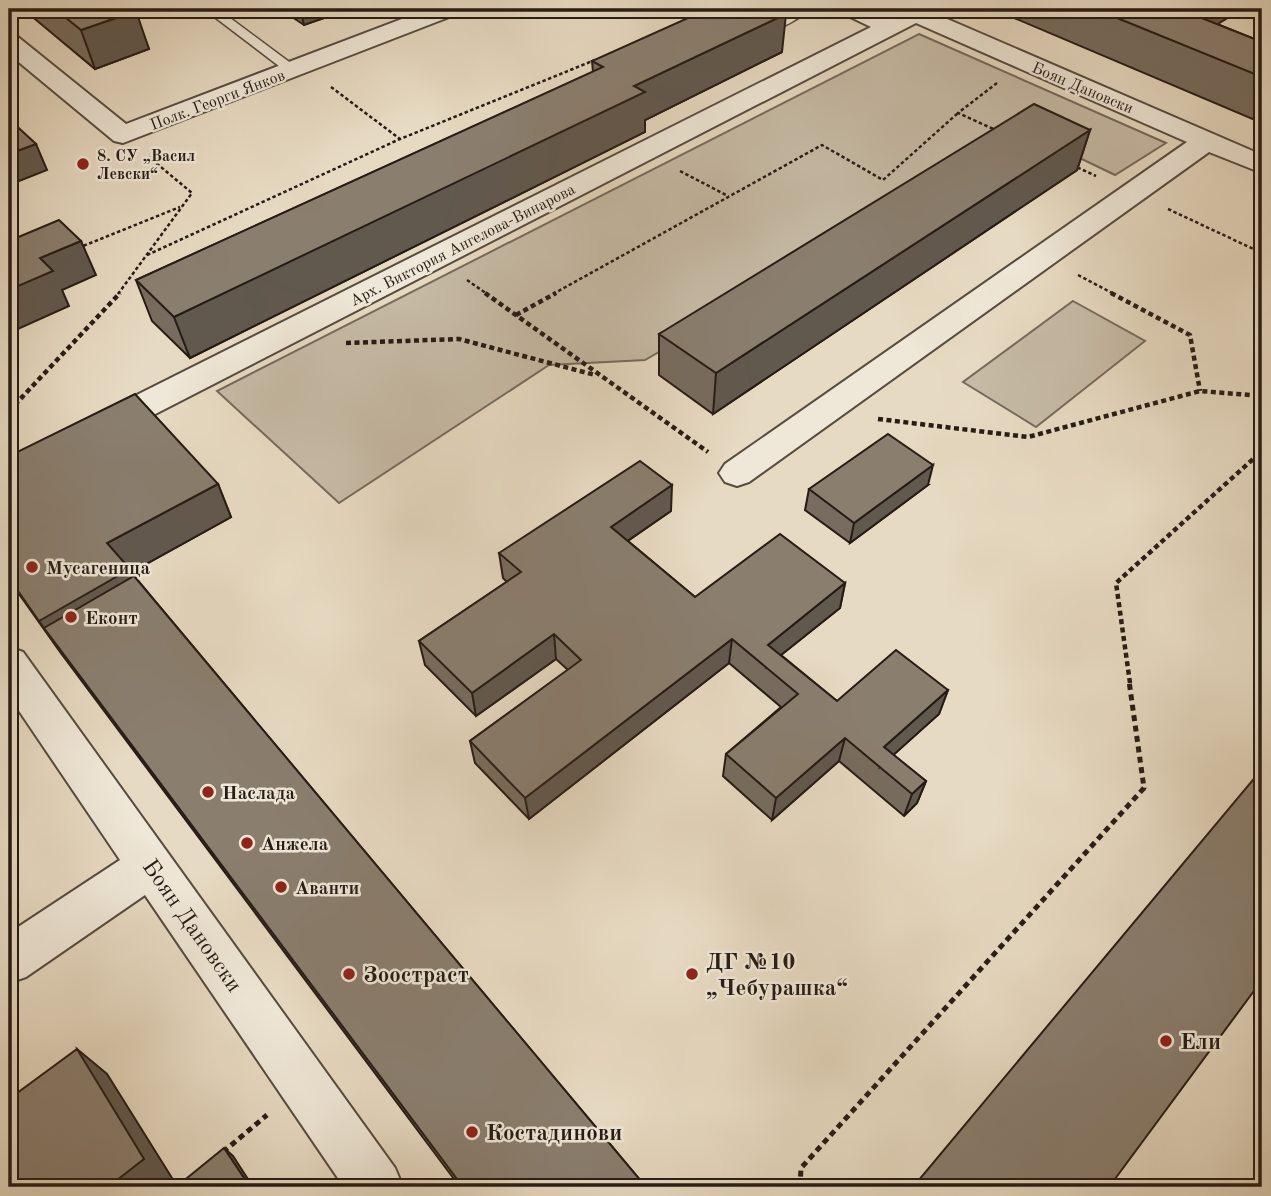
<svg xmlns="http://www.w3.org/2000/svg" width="1271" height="1196" font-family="'Old Standard TT',serif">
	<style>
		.green { fill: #c6baa5; stroke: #766a5d; stroke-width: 2 }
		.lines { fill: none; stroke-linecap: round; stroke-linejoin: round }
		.service-casing { stroke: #564b40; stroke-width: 3 }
		.minor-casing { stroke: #564b40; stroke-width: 4 }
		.path-far2 { stroke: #261b15; stroke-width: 2.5; stroke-dasharray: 3.5 2.5; stroke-linecap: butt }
		.path-far1 { stroke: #261b15; stroke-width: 4.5; stroke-dasharray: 5 3.5; stroke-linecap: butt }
		.path { stroke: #261b15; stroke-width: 5; stroke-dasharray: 6 4.5; stroke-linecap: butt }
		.service { fill: #efe7d7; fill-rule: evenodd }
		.minor { fill: #efe7d7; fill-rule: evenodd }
		.wall { fill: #776c5f; stroke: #261b15; stroke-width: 2 }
		.shaded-wall { fill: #61584e; stroke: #261b15; stroke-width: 2 }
		.building { fill: #8a7e6f; stroke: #261b15; stroke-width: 2 }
		.poi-dot { fill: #8f2418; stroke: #efe7d7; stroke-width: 2.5 }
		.labels { text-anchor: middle; stroke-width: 5; stroke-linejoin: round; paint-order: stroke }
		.far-street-label { font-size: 16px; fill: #261b15; stroke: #efe7d7 }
		.far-poi-label { font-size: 16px; font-weight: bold; fill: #261b15; stroke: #efe7d7; text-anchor: start }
		.poi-label { font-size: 19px; font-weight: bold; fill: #261b15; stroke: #efe7d7; text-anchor: start }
		.near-street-label { font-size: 23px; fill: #261b15; stroke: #efe7d7 }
		.near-poi-label { font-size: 23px; font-weight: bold; fill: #261b15; stroke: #efe7d7; text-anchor: start }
	</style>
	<rect width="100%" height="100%" fill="#e7dac2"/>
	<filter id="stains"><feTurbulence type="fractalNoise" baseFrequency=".00286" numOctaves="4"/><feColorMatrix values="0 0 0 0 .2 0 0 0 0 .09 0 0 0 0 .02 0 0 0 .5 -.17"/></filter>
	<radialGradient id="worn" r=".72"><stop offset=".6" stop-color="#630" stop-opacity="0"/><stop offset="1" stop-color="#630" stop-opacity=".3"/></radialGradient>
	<path class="green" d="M919 34 1166 143 1115 175 1032 135 645 360 549 365 339 503 217 391Z
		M1073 301 1145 341 1036 427 963 382Z"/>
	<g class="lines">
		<g class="service-casing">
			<path id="service" d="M204 9H218L300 70 293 74 288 73Z
				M689 9H704L734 25 732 28H722Z
				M795 9H810C798 20 767 39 752 28Z"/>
		</g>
		<g class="minor-casing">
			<path id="minor" d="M428 9H461L457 14 123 143 114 141 9 54V35L18 37 126 124Z
				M840 9H870L890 18 896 15 891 9H924L1262 155V173L1209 152 749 482 737 486 725 482 719 473 725 464 1187 142 916 23 21 483 9 487V459L871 27 844 14Z
				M9 647 23 652 395 1168 403 1187H344L145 895 26 977 9 983V933L120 860 9 696Z"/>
		</g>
		<path class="path-far2" d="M997 83 958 113 998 131
			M331 87 400 139
			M1072 165 1096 176
			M680 171 728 196
			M1168 209 1262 253
			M78 248 180 207
			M147 255 400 139 595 60
			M1078 275 1114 294
			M467 280 487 294
			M118 294 192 193 149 157
			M553 294 822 145 883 180 958 113"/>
		<path class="path-far1" d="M485 293 708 452
			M1111 293 1190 335 1200 391
			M516 315 556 293
			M346 343 459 339 595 375
			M9 411 120 293
			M878 419 1028 437 1200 391 1262 396
			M1130 683 1116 583 1262 451"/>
		<path class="path" d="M223 1152 267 1115
			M800 1187 801 1168 1144 788 1129 681"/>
		<use href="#service" class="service"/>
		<use href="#minor" class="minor"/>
	</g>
	<path class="wall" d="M23 9H133L149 49 95 69Z
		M280 9H350L304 25Z
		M993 9H1242L1217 24 1262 42V123Z
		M782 52 645 120V132L190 358 152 321 136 280 593 72 592 61Z
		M1090 130 1077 170 713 414 659 375V334Z
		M9 456 218 484 231 517 132 572 134 576 646 1187H460L60 652 9 580Z
		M928 485 850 543 805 510 809 489Z
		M671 511 628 541 695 597 845 583 840 608 781 655 837 701 948 690 939 714 893 755 926 781 917 803 904 816 839 761 772 820 723 776 726 754 781 707 729 663 529 819 475 763 470 741 568 670 556 659 476 716 425 665 419 641 507 582 503 578 499 553Z"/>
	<path class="shaded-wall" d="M300 9H350L304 25Z
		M1217 9H1242L1200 35 1207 15Z
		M136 11 149 49 95 69 81 30Z
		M786 14 782 52 645 120V132L190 358 174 317 634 86Z
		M1090 130 1077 170 713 414 716 373Z
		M36 144 47 170 9 185V154Z
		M9 190 13 198 9 199Z
		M81 241 96 275 62 290 69 306 9 333V290L40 258Z
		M933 465 928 485 850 543 854 523Z
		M218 484 231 517 132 572 147 601 44 628 39 621 107 543Z
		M672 485 671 511 611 552V527Z
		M845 583 840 608 766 667 768 645Z
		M554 634 556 659 476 716 472 693Z
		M732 639 729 663 529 819 525 798Z
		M948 690 939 714 880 767 884 747Z
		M845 738 839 761 772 820 776 798Z
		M926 781 917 803 904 816 912 794Z
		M9 890 18 905 9 911Z
		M77 1049 107 1074 172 1178 161 1187H108Z
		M224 1148 233 1156 253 1187H250Z"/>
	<path class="building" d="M55 9H133L136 11 81 30Z
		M708 9H776L786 14 634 86 645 92 174 317 136 280 603 67 592 61Z
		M1095 9H1179L1262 42V77Z
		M1192 9H1217L1207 15Z
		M1034 104 1090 130 716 373 659 334Z
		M9 119 36 144 9 154Z
		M59 220 81 241 40 258 53 271 9 290V241Z
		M135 394 218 484 107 543 130 569 39 621 9 578V456Z
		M888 434 933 465 854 523 809 489Z
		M640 461 672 485 611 527 695 597 780 534 845 583 768 645 837 701 896 650 948 690 884 747 926 781 912 794 845 738 776 798 726 754 798 694 732 639 525 798 470 741 581 660 554 634 472 693 419 641 521 572 499 553Z
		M134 576 646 1187H463L44 628Z
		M1262 769V980L1109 1187H913Z
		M77 1049 144 1159 108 1187H9V1099Z
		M224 1148 250 1187H176Z"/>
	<g class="poi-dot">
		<circle cx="83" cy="164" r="7"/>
		<circle cx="32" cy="567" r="7"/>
		<circle cx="71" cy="617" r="7"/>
		<circle cx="208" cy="792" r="7"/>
		<circle cx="247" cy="843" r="7"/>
		<circle cx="281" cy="887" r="7"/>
		<circle cx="349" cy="974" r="7"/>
		<circle cx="692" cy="974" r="7"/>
		<circle cx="1166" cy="1041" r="7"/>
		<circle cx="472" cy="1132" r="7"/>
	</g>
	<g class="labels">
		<g class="far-street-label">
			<text transform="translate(1083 87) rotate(23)" y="6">Боян Дановски</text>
			<text transform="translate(217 99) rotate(-21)" y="6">Полк. Георги Янков</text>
			<text transform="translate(462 244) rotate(-27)" y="6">Арх. Виктория Ангелова-Винарова</text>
		</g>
		<g class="far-poi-label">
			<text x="97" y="161">8. СУ „Васил<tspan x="97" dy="18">Левски“</tspan></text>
		</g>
		<g class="poi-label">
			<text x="46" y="574">Мусагеница</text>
			<text x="85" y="624">Еконт</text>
			<text x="222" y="799">Наслада</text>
			<text x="261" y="850">Анжела</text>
			<text x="295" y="894">Аванти</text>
		</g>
		<g class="near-street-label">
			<text transform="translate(193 925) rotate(55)" y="8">Боян Дановски</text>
		</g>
		<g class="near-poi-label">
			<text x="706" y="969">ДГ №10<tspan x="706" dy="26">„Чебурашка“</tspan></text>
			<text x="363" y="982">Зоостраст</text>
			<text x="1180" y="1049">Ели</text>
			<text x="486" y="1140">Костадинови</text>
		</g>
	</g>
	<rect width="1271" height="1196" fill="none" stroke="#e7dac2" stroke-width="35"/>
	<rect x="10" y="10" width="1250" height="1175" fill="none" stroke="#261b15" stroke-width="3.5"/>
	<rect x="18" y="18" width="1236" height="1161" fill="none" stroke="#261b15" stroke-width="2"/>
	<rect width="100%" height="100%" filter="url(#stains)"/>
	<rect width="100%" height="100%" fill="url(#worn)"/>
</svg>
